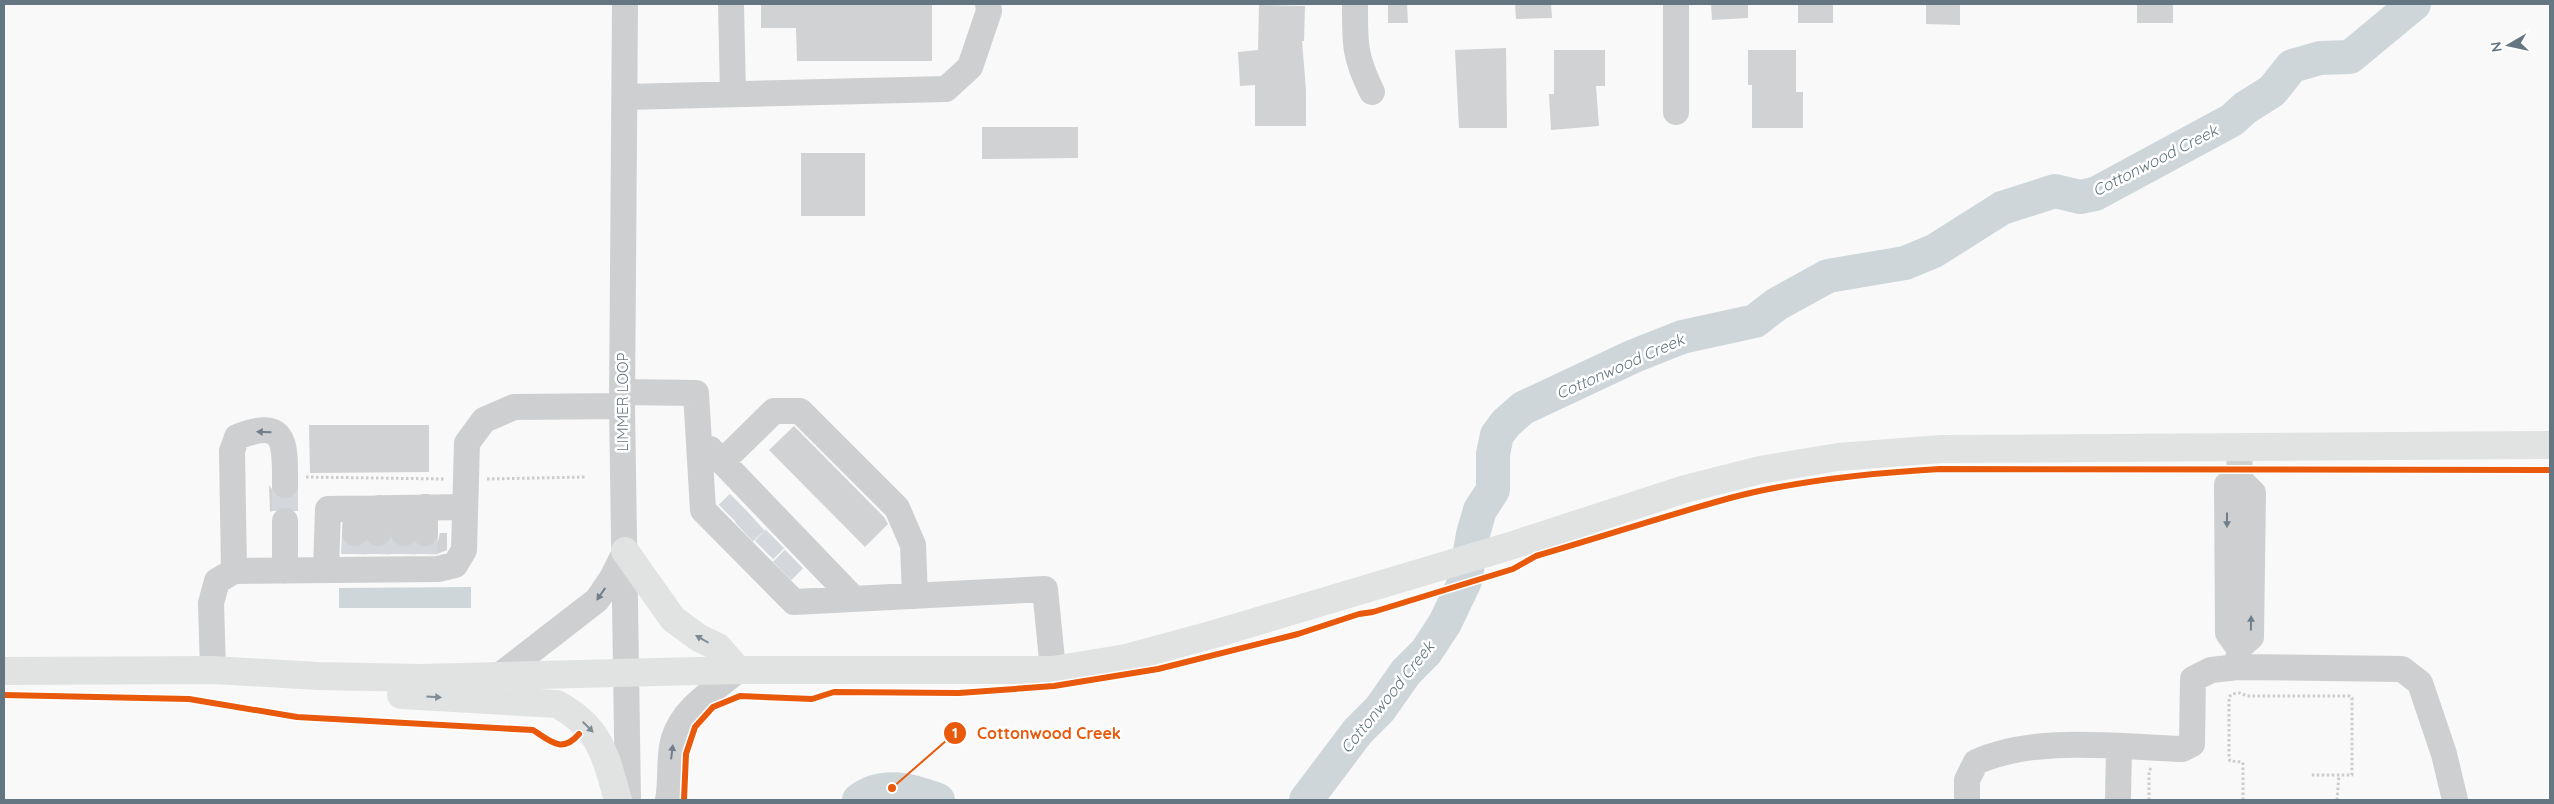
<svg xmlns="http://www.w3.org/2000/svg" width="2554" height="804" font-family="Quicksand,sans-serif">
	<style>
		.water { fill: #ced6d9 }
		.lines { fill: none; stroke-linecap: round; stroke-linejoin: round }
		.river { stroke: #ced6d9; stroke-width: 34 }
		.building { fill: #d0d2d3 }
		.minor-tunnel { stroke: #d4d8dc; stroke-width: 26; stroke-dasharray: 26 13; stroke-linecap: butt }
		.path { stroke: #cbcccd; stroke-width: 3; stroke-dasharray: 2.5 2.5; stroke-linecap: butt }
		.minor { stroke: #cecfd0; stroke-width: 26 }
		.major { stroke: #e1e2e2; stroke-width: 28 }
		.cycleway-casing { stroke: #fff; stroke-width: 9 }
		.cycleway { stroke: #e8590c; stroke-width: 6 }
		.oneway { fill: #707f8b }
		.oneway2 { fill: #7e8c96 }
		.labels { text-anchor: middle; stroke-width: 5; stroke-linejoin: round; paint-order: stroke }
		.street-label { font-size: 15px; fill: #657683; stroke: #fff }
		.water-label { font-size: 16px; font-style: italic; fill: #60757c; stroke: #fff }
		.leader { fill: none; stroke: #e8590c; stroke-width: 2 }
		.callout-dot { fill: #e8590c; stroke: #fff; stroke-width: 2 }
		.mark-label { font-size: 15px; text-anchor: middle; font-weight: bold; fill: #fff }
		.callout-label { font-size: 16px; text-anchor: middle; font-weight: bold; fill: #e8590c; stroke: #fff; stroke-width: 5; stroke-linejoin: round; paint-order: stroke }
	</style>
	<rect width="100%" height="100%" fill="#f9f9f9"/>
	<path class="water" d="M471 587V608H339V588Z"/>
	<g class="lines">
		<path class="river" d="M859 800C884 781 913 791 938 800
			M1306 800 1358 731 1380 709 1406 672 1426 652 1445 623 1465 581 1473 534 1480 510 1493 490V454L1497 435 1506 423 1523 408 1634 356 1682 337 1755 321 1777 304 1828 276 1905 263 1934 251 2002 208 2055 191 2080 197 2095 194 2232 120 2245 108 2272 91 2292 66 2320 58 2350 57 2414 4"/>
	</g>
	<path class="building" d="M761 4H932V61H797L796 28H761Z
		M1388 4H1407L1408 23H1388Z
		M1515 4H1551L1552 18 1516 19Z
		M1711 4H1748V18L1712 20Z
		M1798 4H1833V23H1798Z
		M1926 4H1960V25L1926 24Z
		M2137 4H2173V23H2137Z
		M1259 5 1305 6 1304 41H1302L1306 90V126H1255V85L1240 86 1238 52 1258 50Z
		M1506 48 1507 128H1459L1455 50Z
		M1554 50H1605V86H1596L1599 126 1551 130 1549 94H1554Z
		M1748 50H1796V92H1803V128H1752V85H1748Z
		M982 127H1078V158L982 159Z
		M801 153H865V216H801Z
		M309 425H429V472L310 473Z
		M794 426 884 517 888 524 865 547 769 450Z
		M269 485 278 498 285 500 293 498V508L285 506 270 512Z
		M440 533H447V550L437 554H342V540L354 548 361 546 367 542 378 548 385 546 391 540 396 546 404 548 414 543 425 548 438 541Z"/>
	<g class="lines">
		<path class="minor-tunnel" d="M285 485V521
			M728 514 739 503
			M744 532 756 521
			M764 550 775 539
			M354 554 355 533
			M377 554 378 533
			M403 554 404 533
			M424 554 425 533
			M782 571 794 559"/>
		<path class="path" d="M306 477 444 479
			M487 479 585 477
			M2149 800V771L2151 768
			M2243 800V764L2242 762 2230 761 2229 759V697L2232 694 2240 693 2247 696H2350L2352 698V775H2310
			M2337 800 2339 775"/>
		<path class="minor" d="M625 4 622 406 628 800
			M731 4 733 94
			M1355 4C1355 43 1354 56 1372 92
			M626 97 946 89 970 67 989 11 988 4
			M1676 112V4
			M623 392 696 393 703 510 794 602 1045 589 1053 670
			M2239 447 2240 480 2253 493 2251 637 2239 648 2228 633 2227 485 2240 480
			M710 449 854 599
			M722 462 774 411H800L897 508 913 545 915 596
			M355 533 356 509
			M378 533 379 508
			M404 533V508
			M425 533V507
			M326 570 328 509 465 507
			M234 571 232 451 237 437C288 416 285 446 285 485
			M285 571V521
			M2239 649 2238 667 2402 669 2420 683 2444 754 2455 800
			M213 670 211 603 217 581 234 571 438 569 455 565 464 550 467 443 484 420 514 407 622 406
			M499 676 597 600 612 578 624 554
			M668 800C672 780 668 757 674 738 684 707 715 690 738 670
			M1967 800V780L1976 762C2036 735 2117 747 2182 749L2192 744 2193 679 2211 670 2238 667
			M2118 800 2119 747"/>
		<path class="major" d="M625 551 673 619 699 638 718 647 738 670
			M4 671 213 670 318 676 420 678 738 670H1053L1126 658 1218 633 1510 546 1685 489 1760 470 1838 457 1941 449 2550 445
			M401 695 557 704C601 728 605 755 618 800"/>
		<g class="cycleway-casing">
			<path id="cycleway" d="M4 695 189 699 297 717 533 730C550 741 562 754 579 734
				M684 800 686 754 695 727 713 707 740 696 812 699 834 692 959 693 1054 686 1158 669 1298 634 1359 614 1373 612 1513 569 1536 556C1601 537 1665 516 1730 498 1798 480 1870 473 1940 469L2550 470"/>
		</g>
		<use href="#cycleway" class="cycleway"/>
	</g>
	<defs><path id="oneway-solid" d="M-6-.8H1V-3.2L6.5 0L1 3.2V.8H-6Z" transform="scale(1.25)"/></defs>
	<g class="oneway">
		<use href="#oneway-solid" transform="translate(264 432) rotate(-178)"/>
		<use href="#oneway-solid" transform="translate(2227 520) rotate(90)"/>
		<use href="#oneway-solid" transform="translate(601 594) rotate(125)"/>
		<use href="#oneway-solid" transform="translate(2251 623) rotate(-89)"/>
		<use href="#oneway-solid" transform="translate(672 752) rotate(-83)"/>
	</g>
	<g class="oneway2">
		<use href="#oneway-solid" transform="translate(702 639) rotate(-150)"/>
		<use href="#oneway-solid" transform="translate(434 697) rotate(3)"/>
		<use href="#oneway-solid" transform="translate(588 727) rotate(45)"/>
	</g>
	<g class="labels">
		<g class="street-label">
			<text transform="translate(623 402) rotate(-90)" y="5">LIMMER LOOP</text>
		</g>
		<g class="water-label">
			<text transform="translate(2155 160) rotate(-27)" y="6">Cottonwood Creek</text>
			<text transform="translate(1620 366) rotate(-24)" y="6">Cottonwood Creek</text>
			<text transform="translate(1387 697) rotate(-51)" y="6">Cottonwood Creek</text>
		</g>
	</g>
	<path class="leader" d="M892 788L955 733"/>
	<g class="callout-dot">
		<circle cx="892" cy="788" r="5"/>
		<circle cx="955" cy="733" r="12"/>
	</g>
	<g class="mark-label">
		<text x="955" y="738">1</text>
	</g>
	<g class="callout-label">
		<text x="1049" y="739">Cottonwood Creek</text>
	</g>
	<rect width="2554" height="804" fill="none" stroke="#657683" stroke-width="10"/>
	<g transform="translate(2509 45) rotate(261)" stroke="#ffffff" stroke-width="4" paint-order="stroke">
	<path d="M0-4L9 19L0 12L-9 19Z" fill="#657683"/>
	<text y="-8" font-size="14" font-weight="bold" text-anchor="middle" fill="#657683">N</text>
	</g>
</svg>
